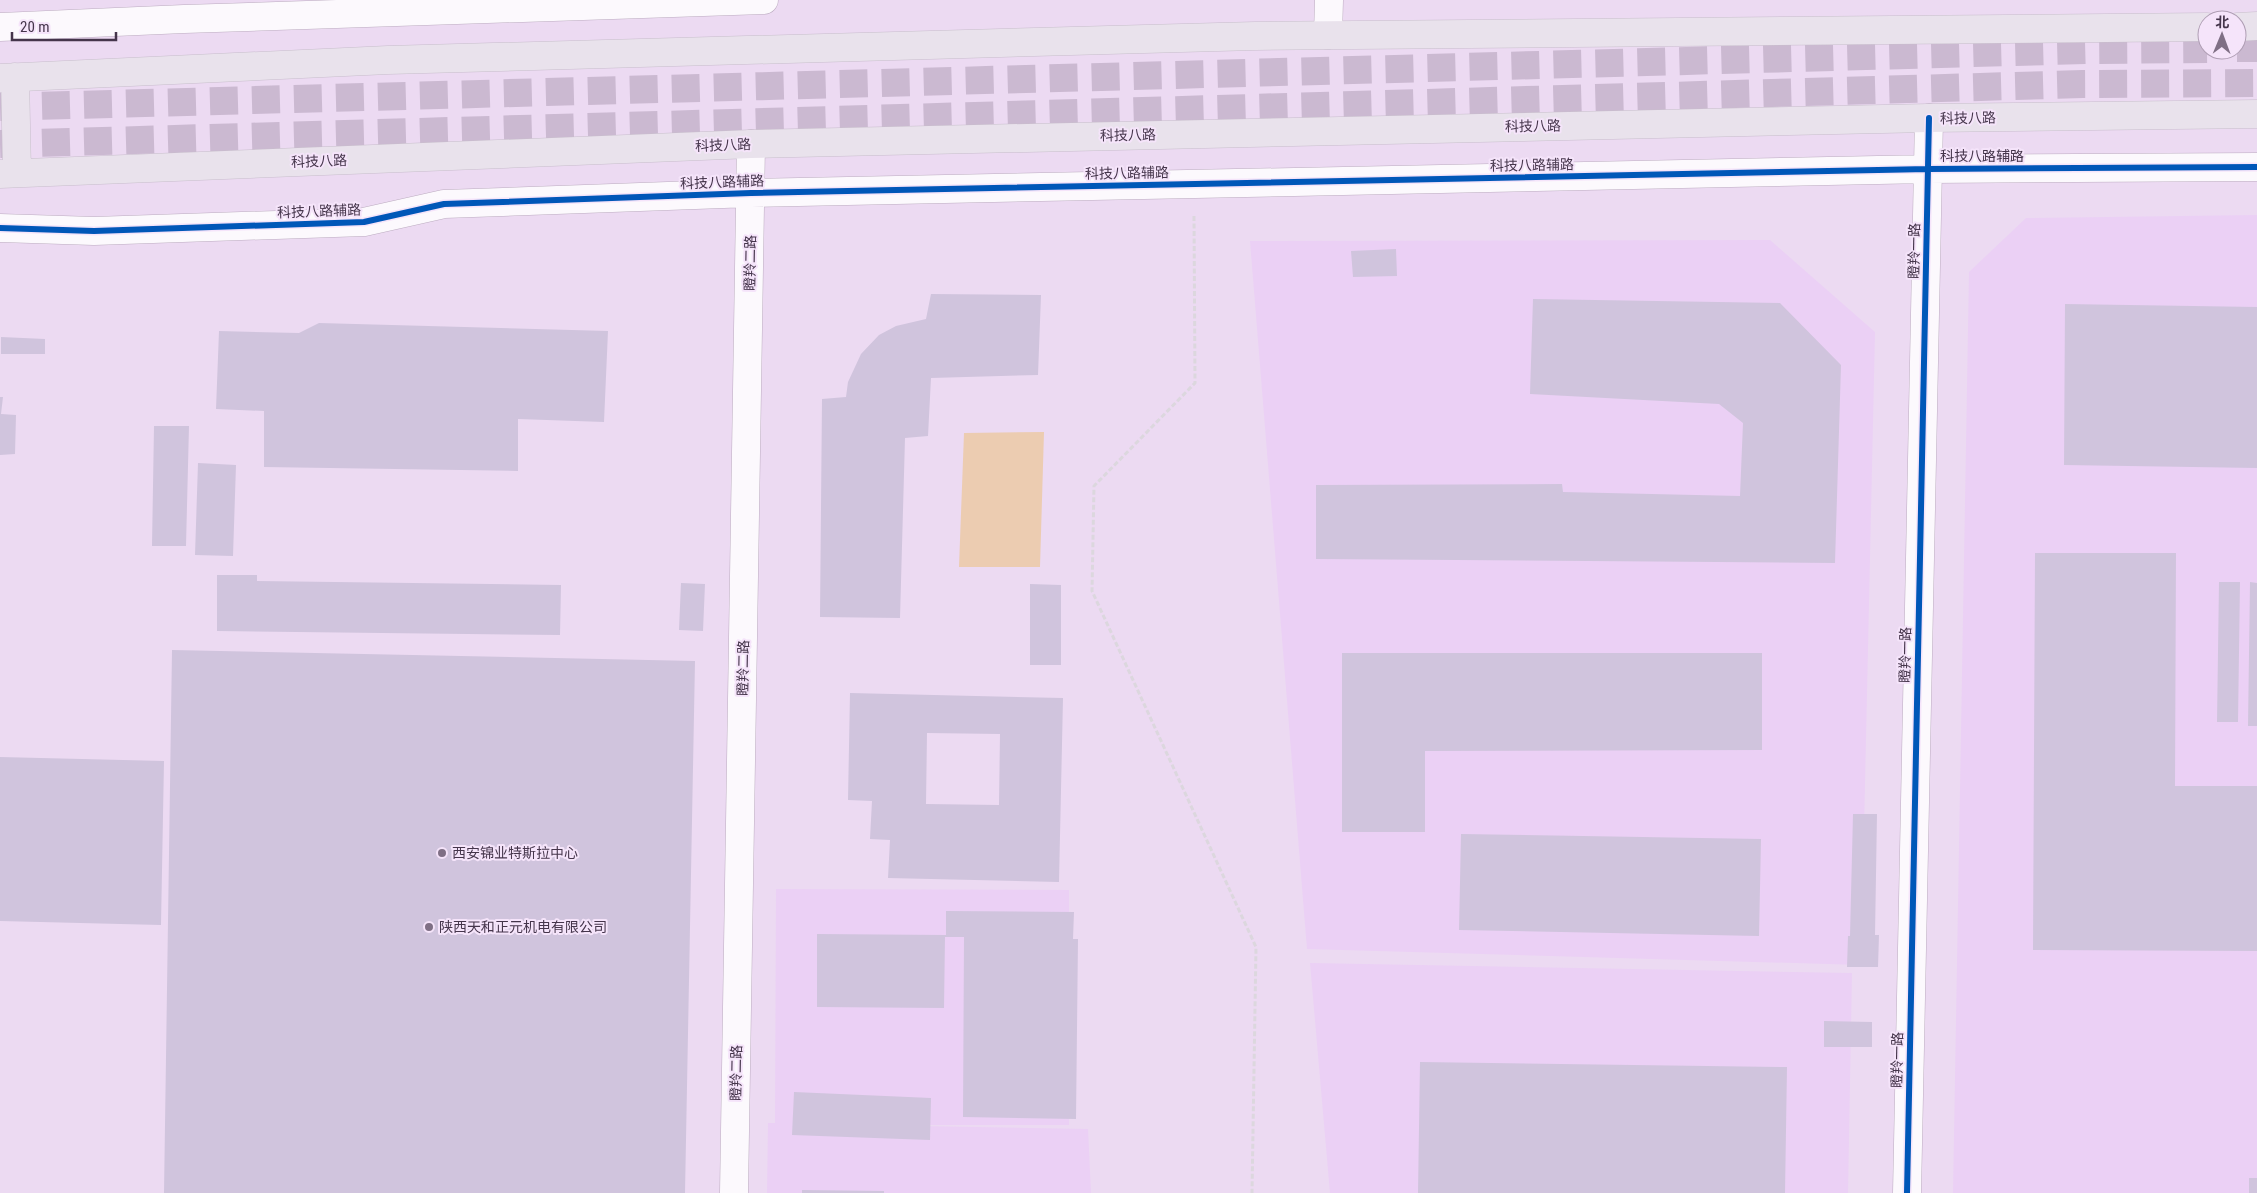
<svg xmlns="http://www.w3.org/2000/svg" width="2257" height="1193" font-family="'Roboto Condensed','Noto Sans SC',sans-serif">
	<style>
		.built { fill: #ebd0f5 }
		.green { fill: #ecccb1 }
		.building { fill: #d0c4dd; fill-rule: evenodd }
		.lines { fill: none; stroke-linecap: round; stroke-linejoin: round }
		.highway-tunnel { stroke: #cbb9d1; stroke-width: 28; stroke-dasharray: 28 14; stroke-linecap: butt }
		.minor-casing { stroke: #bcacc0; stroke-width: 29 }
		.major-casing { stroke: #c8becc; stroke-width: 29 }
		.path { stroke: #dcd7de; stroke-width: 3; stroke-dasharray: 5 2.5; stroke-linecap: butt }
		.minor { stroke: #fcf9fd; stroke-width: 28 }
		.major { stroke: #e9e2ec; stroke-width: 28 }
		.cycleway-casing { stroke: #f5e4fa; stroke-width: 9 }
		.cycleway { stroke: #0057b8; stroke-width: 6 }
		.poi-dot { fill: #7f6f85; stroke: #f5e4fa; stroke-width: 2 }
		.labels { text-anchor: middle; stroke-width: 4; stroke-linejoin: round; paint-order: stroke }
		.street-label { font-size: 14px; fill: #45354b; stroke: #f5e4fa }
		.poi-label { font-size: 14px; fill: #45354b; stroke: #f5e4fa; text-anchor: start }
	</style>
	<rect width="100%" height="100%" fill="#ecdaf2"/>
	<path class="built" d="M2257 215V1193H1953L1969 272 2026 218Z
		M1770 240 1875 332 1861 965 1307 949 1250 241Z
		M776 889 1069 890V1125H860L1088 1129 1091 1193H767L768 1123H775Z
		M1310 963 1852 973 1848 1193H1330Z"/>
	<path class="green" d="M1044 432 1040 567H959L964 433Z"/>
	<path class="building" d="M1396 249 1397 276 1353 277 1351 251Z
		M931 294 1041 295 1038 375 931 378 928 436 905 438 900 618 820 617 822 399 846 397 848 382 861 354 879 335 896 326 926 319Z
		M1533 299 1780 303 1841 365 1835 563 1316 559V485L1562 484 1563 492 1740 496 1743 423 1719 404 1530 394Z
		M2065 304 2257 307V468L2064 465Z
		M319 323 608 331 604 422 518 419V471L264 467V411L216 409 219 331 299 333Z
		M1 337 45 339V354H1Z
		M0 397H3L1 414 16 415 15 454 0 455Z
		M154 426H189L186 546H152Z
		M198 463 236 465 233 556 195 555Z
		M2035 553H2176L2175 786H2257V951L2033 950Z
		M217 575H257V581L561 585 560 635 217 631Z
		M2219 582H2240L2238 722H2217Z
		M2250 582 2257 583V726H2248Z
		M681 583 705 584 703 631 679 630Z
		M1030 584 1061 585V665H1030Z
		M172 650 695 661 685 1193H164Z
		M1342 653H1762V750L1425 751V832H1342Z
		M850 693 1063 698 1059 882 888 878 890 840 870 839 872 801 848 800ZM927 733 1000 734 999 805 926 804Z
		M0 757 164 761 161 925 0 921Z
		M1853 814H1877L1875 935H1879L1878 967H1847L1848 936H1850Z
		M1461 834 1761 839 1759 936 1459 930Z
		M946 911 1074 912 1073 939H1078L1076 1119 963 1117 964 937H945L944 1008 817 1007V934L946 935Z
		M1824 1021 1872 1022V1047H1824Z
		M1420 1062 1787 1067 1785 1193H1418Z
		M794 1092 931 1098 930 1140 792 1135Z
		M2249 1178H2257V1193H2249Z
		M802 1190 884 1191V1193H802Z"/>
	<g class="lines">
		<path class="highway-tunnel" d="M2237 48H2257
			M0 107 2087 50 2207 49
			M0 144 2083 84 2257 83"/>
		<g class="minor-casing">
			<path id="minor" d="M0 27 184 19 764 0
				M1328 35 1329 0
				M0 228 94 231 364 222 444 204 751 193 1928 169 2257 167
				M734 1193 751 144
				M1907 1193 1929 118"/>
		</g>
		<g class="major-casing">
			<path id="major" d="M2237 27 2257 26
				M15 77 17 173
				M0 78 388 60 1255 36 2207 27
				M0 174 751 144 1929 118 2257 114"/>
		</g>
		<path class="path" d="M1194 216 1195 383 1094 486 1092 591 1256 947 1252 1193"/>
		<use href="#minor" class="minor"/>
		<use href="#major" class="major"/>
		<g class="cycleway-casing">
			<path id="cycleway" d="M0 228 94 231 364 222 444 204 751 193 1928 169 2257 167
				M1907 1193 1929 118"/>
		</g>
		<use href="#cycleway" class="cycleway"/>
	</g>
	<g class="poi-dot">
		<circle cx="442" cy="853" r="5"/>
		<circle cx="429" cy="927" r="5"/>
	</g>
	<g class="labels">
		<g class="street-label">
			<text transform="translate(1968 118) rotate(-1)" y="5">科技八路</text>
			<text transform="translate(1533 126) rotate(-1)" y="5">科技八路</text>
			<text transform="translate(1128 135) rotate(-1)" y="5">科技八路</text>
			<text transform="translate(723 145) rotate(-2)" y="5">科技八路</text>
			<text x="1982" y="161">科技八路辅路</text>
			<text transform="translate(319 161) rotate(-2)" y="5">科技八路</text>
			<text transform="translate(1532 165) rotate(-1)" y="5">科技八路辅路</text>
			<text transform="translate(1127 173) rotate(-1)" y="5">科技八路辅路</text>
			<text transform="translate(722 182) rotate(-2)" y="5">科技八路辅路</text>
			<text transform="translate(319 211) rotate(-2)" y="5">科技八路辅路</text>
			<text transform="translate(1914 251) rotate(-89)" y="5">瞪羚一路</text>
			<text transform="translate(750 263) rotate(-89)" y="5">瞪羚二路</text>
			<text transform="translate(1905 655) rotate(-89)" y="5">瞪羚一路</text>
			<text transform="translate(743 668) rotate(-89)" y="5">瞪羚二路</text>
			<text transform="translate(1897 1060) rotate(-89)" y="5">瞪羚一路</text>
			<text transform="translate(736 1073) rotate(-89)" y="5">瞪羚二路</text>
		</g>
		<g class="poi-label">
			<text x="452" y="858">西安锦业特斯拉中心</text>
			<text x="439" y="932">陕西天和正元机电有限公司</text>
		</g>
	</g>
	<g transform="translate(2222 35) rotate(1)"><circle r="24" fill="#f5e4fa" stroke="#af9eb4"/>
	<path d="M0-4L9 19L0 12L-9 19Z" fill="#7f6f85"/>
	<text y="-8" font-size="14" font-weight="bold" text-anchor="middle" fill="#45354b">北</text>
	</g>
	<path d="M12 32v8h104v-8" fill="none" stroke="#45354b" stroke-width="2.5"/>
	<text x="20" y="32" font-size="15" fill="#45354b" stroke="#f5e4fa" stroke-width="4" paint-order="stroke">20 m</text>
</svg>
